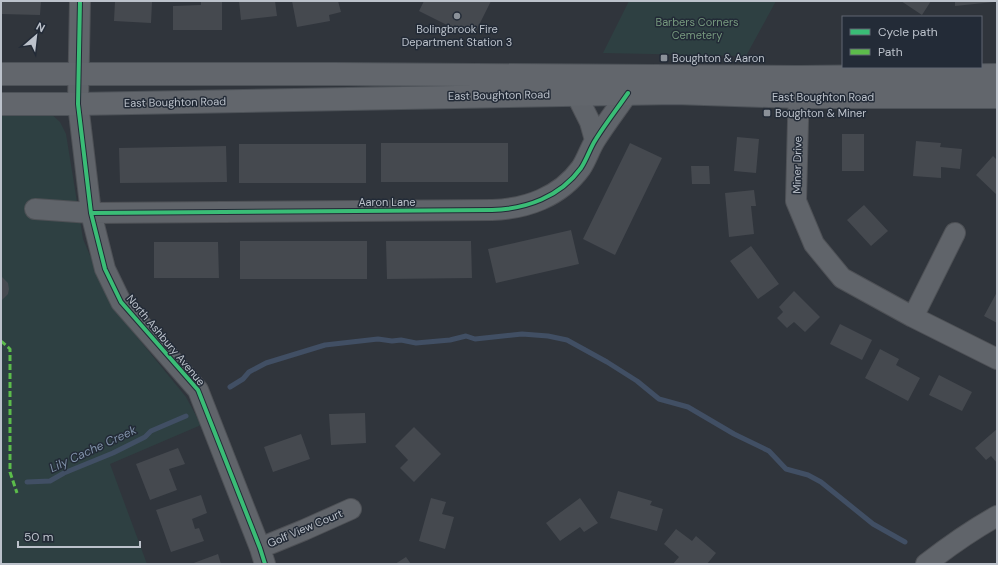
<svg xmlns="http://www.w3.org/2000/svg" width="998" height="565" font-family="'DM Sans',sans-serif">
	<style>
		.green { fill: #2e4042 }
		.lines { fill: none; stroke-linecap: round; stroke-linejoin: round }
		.stream { stroke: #414f64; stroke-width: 5 }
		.building { fill: #45494f }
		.minor-casing { stroke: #4e5156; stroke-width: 22 }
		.major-casing { stroke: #4d5258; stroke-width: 24 }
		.minor { stroke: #60646a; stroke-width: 20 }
		.major { stroke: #62666c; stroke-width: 22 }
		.quiet { stroke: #5cbc4b; stroke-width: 3; stroke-dasharray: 6 3; stroke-linecap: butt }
		.cycleway-casing { stroke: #232b37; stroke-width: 6 }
		.cycleway { stroke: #3abd76; stroke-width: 4 }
		.poi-dot { fill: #8b9199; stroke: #232b37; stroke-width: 1.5 }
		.labels { text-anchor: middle; stroke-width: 3; stroke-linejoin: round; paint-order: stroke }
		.park-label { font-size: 11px; fill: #76997e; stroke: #232b37 }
		.poi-label { font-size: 11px; fill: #bcc2cb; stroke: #232b37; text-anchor: start }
		.street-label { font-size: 11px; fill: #bcc2cb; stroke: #232b37 }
		.water-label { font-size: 12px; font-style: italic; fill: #8192aa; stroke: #232b37 }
	</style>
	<rect width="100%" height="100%" fill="#30353c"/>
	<path class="green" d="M629 1H776L746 56 603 53Z
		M1 111 50 113 60 122 66 134 83 239 111 305 186 397 201 425 110 464 147 564H1Z"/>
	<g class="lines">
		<path class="stream" d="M230 387 243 379 249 372 266 363 325 345 378 339 392 341 401 340 416 343 450 340 466 336 475 339 522 334 548 336 567 340 607 362 637 381 659 399 688 407 734 434 769 451 786 469 808 475 821 482 873 524 905 542
			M27 482 50 481 64 473 113 453 145 437 151 431 186 416"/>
	</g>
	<path class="building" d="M1 1H41L40 15 1 14Z
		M115 1 152 2 151 23 114 21Z
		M201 1H222V30H173V6L201 5Z
		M239 1H275L277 16 241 20Z
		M292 1H338L341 12 329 15 330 21 297 27Z
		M424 1H491L475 33 463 28 461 32 419 11Z
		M901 1H931L922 15Z
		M955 1H994V2L955 6Z
		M842 134H864V171H842Z
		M737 137 759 139 756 173 734 171Z
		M916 141 941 143 940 147 962 149 960 169 941 167V178L913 176Z
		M381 143H508V182H381Z
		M630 143 662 158 615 255 583 239Z
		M239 144H366V183H239Z
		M226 146 227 182 120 183 119 148Z
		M993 156 997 160V195L976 175Z
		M691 166H709L710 184H692Z
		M754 190 756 206H751L754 234 729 237 725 193Z
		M864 205 888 231 871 246 847 220Z
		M571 230 579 264 496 283 488 249Z
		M240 241H367V279H240Z
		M386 241H471L472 278 387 279Z
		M154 242H218L219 278H154Z
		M751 246 779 284 758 299 730 261Z
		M1 276 8 283 9 289 8 294 1 301Z
		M794 291 820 317 805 332 794 322 787 328 777 318 783 312 779 307Z
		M997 292V323L984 316Z
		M840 324 872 340 862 360 830 344Z
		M880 349 899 359 896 365 920 378 908 401 865 378Z
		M939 375 972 392 962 411 929 395Z
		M365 413 366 443 331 445 329 414Z
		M414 427 441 454 414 482 400 468 408 460 395 446Z
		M997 429V463L991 456 986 460 975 448Z
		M301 434 310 459 273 472 264 447Z
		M178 448 185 464 169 469 177 490 150 500 136 464Z
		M618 491 652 501 650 505 663 509 657 531 610 518Z
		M201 495 207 513 192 519 195 529 199 528 204 541 171 552 156 510Z
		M431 498 446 502 442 514 454 517 445 549 419 541Z
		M580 498 598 523 584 532 580 527 560 541 546 523Z
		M676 529 692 541 696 536 716 553 707 564H673L679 557 664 544Z
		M218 554 221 564H191Z
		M406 557 411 564H395Z"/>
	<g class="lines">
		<g class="minor-casing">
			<path id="minor" d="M80 1 78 104 91 213 105 269 121 302 198 390 260 548 265 564
				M799 81 796 201 814 244 842 278 913 317 997 359
				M576 94 590 122 595 140
				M35 209 91 213 492 210C526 209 560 197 581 168 587 159 590 148 596 139 606 123 617 109 628 93
				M913 317 955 233
				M260 548 304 530 351 509
				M926 564C949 546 972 530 997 516"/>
		</g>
		<g class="major-casing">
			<path id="major" d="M1 74H336L799 77 997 75
				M1 104H78L675 93 799 97H997"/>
		</g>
		<use href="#minor" class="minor"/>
		<use href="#major" class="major"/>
		<path class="quiet" d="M1 341 10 349V472L17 493"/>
		<g class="cycleway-casing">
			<path id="cycleway" d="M80 1 78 104 91 213 105 269 121 302 198 390 260 548 265 564
				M91 213 492 210C526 209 560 197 581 168 587 159 590 148 596 139 606 123 617 109 628 93"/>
		</g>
		<use href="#cycleway" class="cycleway"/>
	</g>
	<g class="poi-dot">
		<circle cx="457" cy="16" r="4"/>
		<rect x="660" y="54" width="8" height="8" rx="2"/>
		<rect x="763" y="109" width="8" height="8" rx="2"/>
	</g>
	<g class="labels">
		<g class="park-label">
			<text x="697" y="26">Barbers Corners<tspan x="697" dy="13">Cemetery</tspan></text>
		</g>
		<g class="poi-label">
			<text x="457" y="33" text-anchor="middle">Bolingbrook Fire<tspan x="457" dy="13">Department Station 3</tspan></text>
			<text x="672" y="62">Boughton &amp; Aaron</text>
			<text x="775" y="117">Boughton &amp; Miner</text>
		</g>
		<g class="street-label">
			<text transform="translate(499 95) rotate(-1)" y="4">East Boughton Road</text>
			<text x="823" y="101">East Boughton Road</text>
			<text transform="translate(175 102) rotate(-1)" y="4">East Boughton Road</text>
			<text transform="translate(797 165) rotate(-89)" y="4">Miner Drive</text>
			<text x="387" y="206">Aaron Lane</text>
			<text transform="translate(166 340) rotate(50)" y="4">North Ashbury Avenue</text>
			<text transform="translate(305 528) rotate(-23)" y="4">Golf View Court</text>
		</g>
		<g class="water-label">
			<text transform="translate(93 449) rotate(-25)" y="4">Lily Cache Creek</text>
		</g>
	</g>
	<rect width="998" height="565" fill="none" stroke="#bcc2cb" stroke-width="4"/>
	<rect x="842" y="16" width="140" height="52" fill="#232b37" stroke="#606772"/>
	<rect x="850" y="29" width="20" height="6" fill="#3abd76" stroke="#606772"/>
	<text x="878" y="36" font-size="12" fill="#bcc2cb">Cycle path</text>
	<rect x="850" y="49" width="20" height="6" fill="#5cbc4b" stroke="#606772"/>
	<text x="878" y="56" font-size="12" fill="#bcc2cb">Path</text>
	<g transform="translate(36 36) rotate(28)" stroke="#232b37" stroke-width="3" paint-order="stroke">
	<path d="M0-3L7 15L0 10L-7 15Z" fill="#bcc2cb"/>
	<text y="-6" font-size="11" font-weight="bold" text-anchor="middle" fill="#bcc2cb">N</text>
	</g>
	<path d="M18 541v6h122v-6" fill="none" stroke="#bcc2cb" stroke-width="2"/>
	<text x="24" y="541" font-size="12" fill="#bcc2cb" stroke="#232b37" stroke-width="3" paint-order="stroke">50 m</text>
</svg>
